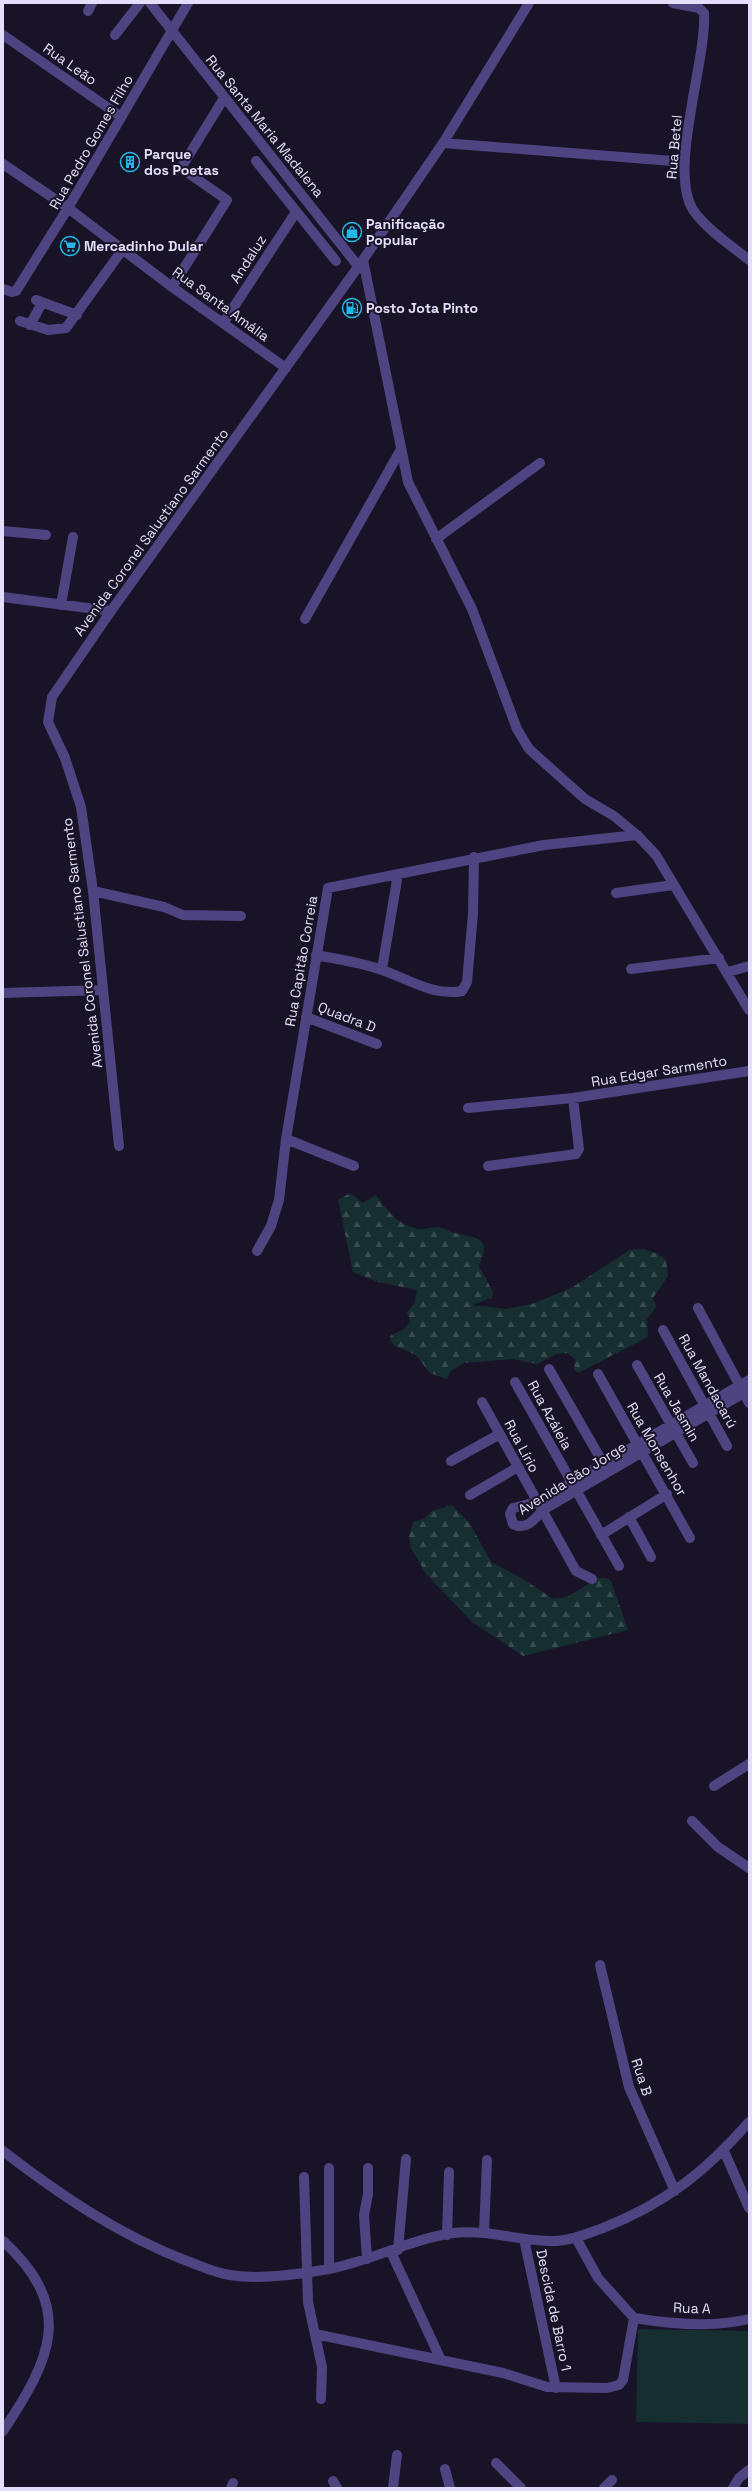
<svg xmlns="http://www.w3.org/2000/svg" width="752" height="2491" font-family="'Space Grotesk',sans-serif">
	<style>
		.green { fill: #172e31 }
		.forest { fill: url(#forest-firs) }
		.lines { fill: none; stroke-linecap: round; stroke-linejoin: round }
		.minor { stroke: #4e4481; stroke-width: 10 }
		.labels { text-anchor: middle; stroke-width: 4; stroke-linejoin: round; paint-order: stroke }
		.street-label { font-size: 14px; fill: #e5defb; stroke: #191327 }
		.poi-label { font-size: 14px; font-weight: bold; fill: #e5defb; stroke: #191327; text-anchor: start }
	</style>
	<defs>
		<pattern id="forest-firs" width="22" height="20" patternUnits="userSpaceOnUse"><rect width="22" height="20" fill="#172e31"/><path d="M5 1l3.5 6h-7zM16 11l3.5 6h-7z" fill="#394c50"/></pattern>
	</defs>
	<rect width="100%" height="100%" fill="#191327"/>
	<path class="green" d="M638 2329 749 2331V2424L636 2422Z"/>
	<path class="forest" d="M350 1193 363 1203 376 1195C387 1210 395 1222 414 1228 423 1231 430 1227 438 1227 445 1228 449 1232 455 1233 480 1239 491 1237 479 1266L493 1292 492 1298 472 1305 506 1309 532 1304 571 1288 630 1250 644 1249 658 1254 666 1260 668 1276 653 1298 656 1307 647 1319 648 1337 578 1373 574 1370 575 1359 567 1353 557 1354 537 1364 513 1359 464 1363 451 1371 447 1379 430 1373 416 1355 395 1346 390 1341V1336L404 1329 410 1322 407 1312 414 1304 417 1290 378 1282 353 1272 338 1200Z
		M452 1505 470 1524 491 1562 523 1579 553 1599 567 1597 598 1578H607L611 1581 628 1630 523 1656 472 1622 426 1574 411 1548 409 1536 413 1522 424 1519 432 1511Z"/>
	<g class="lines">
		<path class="minor" d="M150 3 358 266
			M673 3 699 8 704 13C707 62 665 178 696 214 710 232 732 246 749 260
			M88 11 92 3
			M3 35 120 116
			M115 35 140 3
			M443 143 685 162
			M256 161 336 261
			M3 164 68 208 172 287 286 368
			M363 260 408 482 472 609 517 729 529 749 585 799 614 816 637 835 656 855 749 1010
			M172 287 227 200 181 168 224 98
			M3 289 12 292 16 291 68 208 188 3
			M36 300 77 315
			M20 321 48 330 66 328 123 249
			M224 322 296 212
			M30 325 42 303
			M3 531 46 535
			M436 539 540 463
			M3 597 111 611
			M61 605 73 537
			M305 619 400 451
			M93 891 164 907 183 915 241 916
			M616 893 673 885
			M316 955C337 959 359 962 379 969 405 977 433 997 462 991L467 982 473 914 474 857
			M382 969 398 874
			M631 969 719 958
			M728 972 749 966
			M3 993 103 990
			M306 1017 377 1044
			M468 1108 573 1098 749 1071
			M286 1139 354 1166
			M119 1146 93 891 81 807 65 758 48 722 52 697 111 611 363 260 443 143 529 3
			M488 1166 576 1154 579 1149 573 1098
			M257 1251 271 1226 279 1200 286 1139 328 888 544 845 637 835
			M698 1308 749 1403
			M663 1330 727 1446
			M637 1365 693 1463
			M549 1369 606 1468
			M598 1374 690 1538
			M749 1380 537 1502 513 1508 510 1514 513 1524C526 1531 535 1519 543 1510L749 1390
			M515 1382 619 1566
			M482 1402 576 1571 592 1579
			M451 1461 500 1434
			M470 1495 518 1467
			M629 1517 651 1557
			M601 1535 667 1494
			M714 1786 749 1764
			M692 1821 718 1847 749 1868
			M600 1965 629 2087 675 2191
			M3 2151C60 2195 119 2235 187 2261 201 2266 215 2273 230 2275 259 2280 301 2274 329 2269 371 2261 411 2239 453 2233 486 2229 519 2241 552 2241 570 2241 586 2234 603 2228 666 2203 705 2172 749 2122
			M724 2151 749 2208
			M304 2177 308 2302 322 2367 321 2399
			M484 2233 487 2160
			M447 2235 449 2172
			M576 2238 598 2278 634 2318C670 2324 713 2328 749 2319
			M524 2239 556 2388
			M3 2241C76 2308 51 2359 3 2431
			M398 2250 406 2159
			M391 2252 441 2360
			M367 2259 364 2215 368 2194V2168
			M329 2269V2168
			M315 2334 503 2373 547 2387 607 2388 619 2385 623 2380 634 2318
			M496 2463 521 2488
			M445 2469 450 2488
			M333 2481 337 2488
			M231 2488 233 2483
			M393 2488 397 2455
			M604 2488 612 2480
			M733 2488 739 2478 749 2470"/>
	</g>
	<defs>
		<g id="building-ring" transform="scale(1)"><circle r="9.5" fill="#191327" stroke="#21b8e4" stroke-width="1.5"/><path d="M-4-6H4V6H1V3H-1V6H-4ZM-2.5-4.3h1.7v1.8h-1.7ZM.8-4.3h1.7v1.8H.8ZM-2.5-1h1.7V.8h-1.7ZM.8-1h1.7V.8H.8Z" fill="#21b8e4"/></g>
		<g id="shop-ring" transform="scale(1)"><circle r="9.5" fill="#191327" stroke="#21b8e4" stroke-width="1.5"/><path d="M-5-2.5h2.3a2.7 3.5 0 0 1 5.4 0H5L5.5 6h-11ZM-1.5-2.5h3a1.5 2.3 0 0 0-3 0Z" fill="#21b8e4"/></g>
		<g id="supermarket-ring" transform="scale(1)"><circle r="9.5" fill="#191327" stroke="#21b8e4" stroke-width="1.5"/><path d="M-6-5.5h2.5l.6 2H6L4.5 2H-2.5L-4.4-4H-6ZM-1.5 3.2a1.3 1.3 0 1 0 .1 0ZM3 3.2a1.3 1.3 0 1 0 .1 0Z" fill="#21b8e4"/></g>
		<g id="fuel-ring" transform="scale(1)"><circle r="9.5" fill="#191327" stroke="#21b8e4" stroke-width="1.5"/><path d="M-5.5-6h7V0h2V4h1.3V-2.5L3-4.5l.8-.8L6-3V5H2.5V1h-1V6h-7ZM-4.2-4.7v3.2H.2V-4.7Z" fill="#21b8e4"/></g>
	</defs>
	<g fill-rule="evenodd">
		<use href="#building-ring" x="130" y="162"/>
		<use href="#shop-ring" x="352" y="232"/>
		<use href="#supermarket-ring" x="70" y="246"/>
		<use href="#fuel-ring" x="352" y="308"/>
	</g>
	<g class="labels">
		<g class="street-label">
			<text transform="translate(70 64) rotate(35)" y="5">Rua Leão</text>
			<text transform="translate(265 126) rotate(51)" y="5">Rua Santa Maria Madalena</text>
			<text transform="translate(91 142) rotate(-60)" y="5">Rua Pedro Gomes Filho</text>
			<text transform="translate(674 147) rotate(-85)" y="5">Rua Betel</text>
			<text transform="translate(248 259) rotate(-57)" y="5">Andaluz</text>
			<text transform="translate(221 304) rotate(36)" y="5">Rua Santa Amália</text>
			<text transform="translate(151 532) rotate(-54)" y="5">Avenida Coronel Salustiano Sarmento</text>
			<text transform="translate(82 943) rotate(-97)" y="5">Avenida Coronel Salustiano Sarmento</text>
			<text transform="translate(301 961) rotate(-80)" y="5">Rua Capitão Correia</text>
			<text transform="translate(347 1017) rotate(21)" y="5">Quadra D</text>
			<text transform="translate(659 1071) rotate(-9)" y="5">Rua Edgar Sarmento</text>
			<text transform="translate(708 1381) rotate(61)" y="5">Rua Mandacarú</text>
			<text transform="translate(677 1407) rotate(60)" y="5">Rua Jasmin</text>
			<text transform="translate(550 1415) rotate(61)" y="5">Rua Azáleia</text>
			<text transform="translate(522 1446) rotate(62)" y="5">Rua Lírio</text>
			<text transform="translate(657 1449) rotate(60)" y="5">Rua Monsenhor</text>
			<text transform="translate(572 1478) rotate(-32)" y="5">Avenida São Jorge</text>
			<text transform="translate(642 2077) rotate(72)" y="5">Rua B</text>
			<text transform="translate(692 2308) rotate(2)" y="5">Rua A</text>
			<text transform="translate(554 2310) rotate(78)" y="5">Descida de Barro 1</text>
		</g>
		<g class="poi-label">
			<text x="144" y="159">Parque<tspan x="144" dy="16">dos Poetas</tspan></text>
			<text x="366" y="229">Panificação<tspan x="366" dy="16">Popular</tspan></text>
			<text x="84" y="251">Mercadinho Dular</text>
			<text x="366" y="313">Posto Jota Pinto</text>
		</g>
	</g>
	<rect width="752" height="2491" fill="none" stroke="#e5defb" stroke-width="8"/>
</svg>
